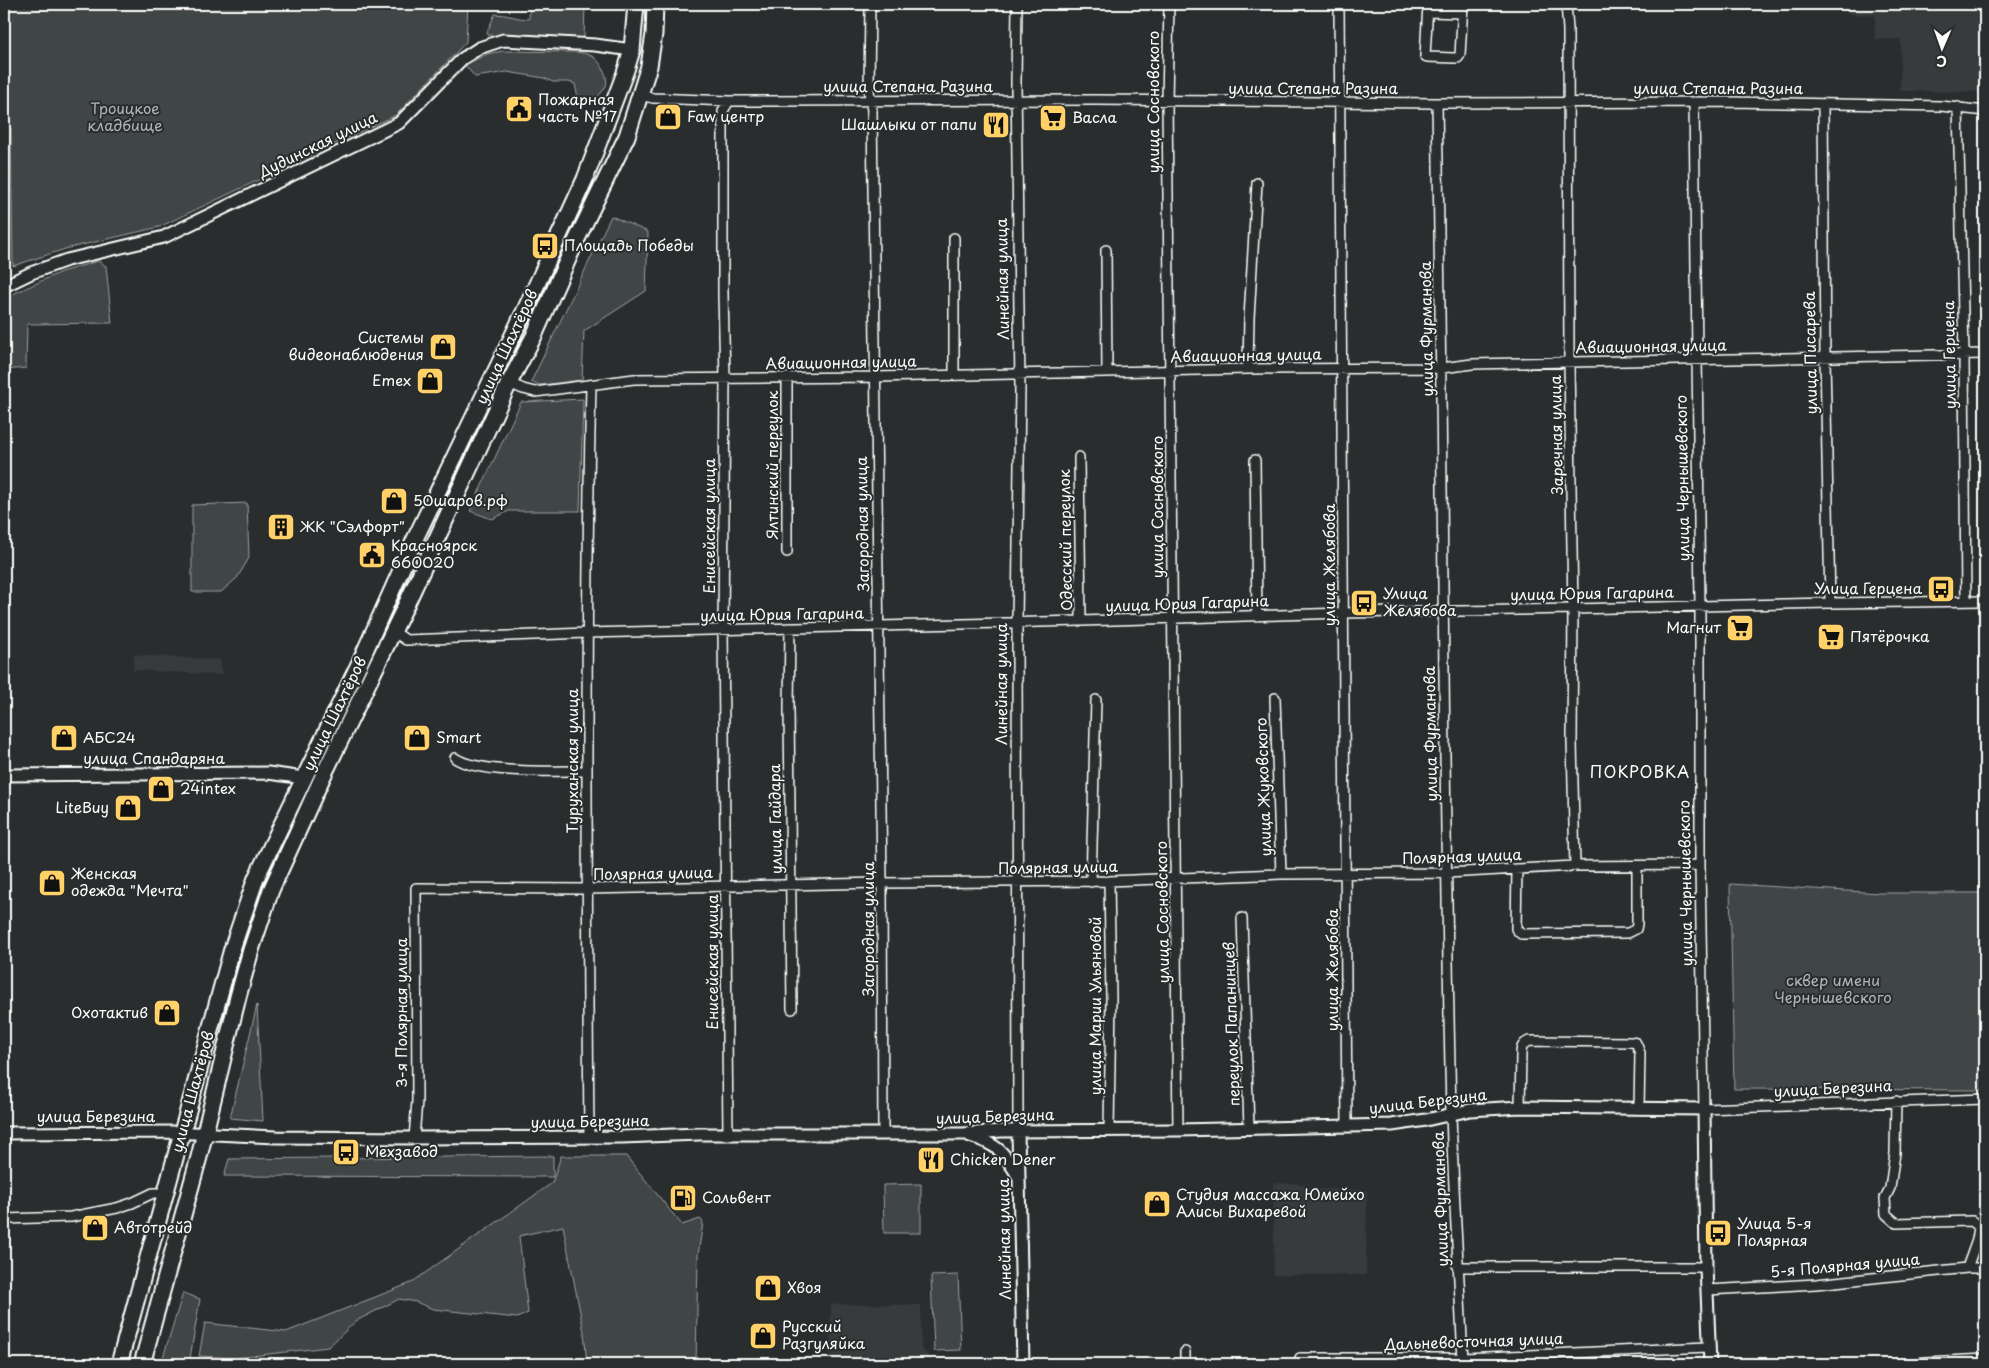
<svg xmlns="http://www.w3.org/2000/svg" width="1989" height="1368" font-family="'Playpen Sans',sans-serif">
	<style>
		.built { fill: #373a3b }
		.green { fill: #414445; stroke: #a0a2a2 }
		.lines { fill: none; stroke-linecap: round; stroke-linejoin: round }
		.minor-casing { stroke: #fff; stroke-width: 12 }
		.tertiary-casing { stroke: #fff; stroke-width: 15 }
		.primary-casing { stroke: #fff; stroke-width: 19 }
		.minor { stroke: #2a2d2e; stroke-width: 9 }
		.tertiary { stroke: #2a2d2e; stroke-width: 11 }
		.primary { stroke: #2a2d2e; stroke-width: 15 }
		.labels { text-anchor: middle; stroke-width: 4; stroke-linejoin: round; paint-order: stroke }
		.street-label { font-size: 15px; fill: #fff; stroke: #2a2d2e }
		.poi-label { font-size: 15px; fill: #fff; stroke: #2a2d2e; text-anchor: start }
		.park-label { font-size: 15px; fill: #b3b4b5; stroke: #2a2d2e }
		.neighbourhood-label { font-size: 16px; letter-spacing: 1px; fill: #fff; stroke: #2a2d2e }
	</style>
	<rect width="100%" height="100%" fill="#2a2d2e"/>
	<filter id="ink" filterUnits="userSpaceOnUse"><feTurbulence type="fractalNoise" baseFrequency=".02" numOctaves="2"/><feDisplacementMap in="SourceGraphic" scale="10" xChannelSelector="R" yChannelSelector="G"/><feConvolveMatrix kernelMatrix="1 2 1 2 8 2 1 2 1" color-interpolation-filters="sRGB"/></filter>
	<g filter="url(#ink)">
		<path class="built" d="M1849 4H1985V92L1900 91 1901 39H1875V15L1849 14Z
			M11 128 13 266 4 271V129Z
			M134 655 221 660V675L133 670Z
			M1273 1183 1305 1184 1306 1189 1367 1190 1366 1275H1274Z
			M831 1304 921 1305V1348L936 1364H830Z"/>
		<path class="green" d="M4 4H468L466 42 396 115 159 227 65 249 13 266 11 128 4 129Z
			M530 4H585L584 39 488 35 487 32 495 14C507 14 517 19 529 19Z
			M503 51 576 52C582 53 590 54 595 58 602 64 609 78 606 86 603 92 597 97 593 101L578 98 575 84 569 82H553L544 78 507 72 475 77 465 65 487 54Z
			M611 216 648 232 646 291 584 331 582 380 540 385 531 382Z
			M98 261 106 266 112 323 27 324 26 368 4 370V298L61 272Z
			M583 399 580 511H509L492 519 470 511 521 402Z
			M247 503 249 558 237 578 221 592H192V505Z
			M1730 884 1880 893H1985V1090L1734 1089Z
			M257 1005 263 1121 230 1118Z
			M553 1156V1177L224 1176 229 1159Z
			M561 1156H626L682 1225 700 1219 703 1222 698 1255 696 1364H587L584 1332 563 1226 519 1236 528 1313 517 1318 433 1309 416 1302 399 1299 356 1321 328 1347 235 1358 199 1356 205 1323 286 1332 411 1283 552 1183Z
			M921 1184V1233H884L883 1185Z
			M958 1275 961 1350 934 1351 931 1276Z
			M183 1293 200 1299 189 1364H161Z"/>
		<g class="lines">
			<g class="minor-casing">
				<path id="minor" d="M870 4 869 90 872 111 882 883 883 1134
					M1017 4 1016 83 1020 386 1017 622 1018 1131
					M1169 4 1167 101 1178 1130
					M1339 4 1347 1126
					M1428 4 1425 56 1427 57 1454 58H1458L1460 55 1463 4
					M1566 4 1568 29 1569 362 1573 609 1572 742 1575 866
					M1428 12 1462 13
					M640 95 653 98 729 101 1095 100 1437 103 1730 102 1941 106 1985 111
					M1694 102 1700 605V865L1704 1109 1985 1099
					M1437 103C1443 439 1443 775 1451 1111 1453 1195 1460 1280 1463 1364
					M1823 104 1825 358 1830 603
					M1958 107 1964 355 1966 601
					M1106 250 1107 372
					M1248 369 1249 318 1257 183
					M954 374V238
					M509 383 523 389 535 392 634 379 876 377 1248 369 1442 368 1472 364 1985 354
					M1079 457 1081 621
					M1255 460 1257 616
					M787 552V378
					M790 628 789 708 792 1009
					M393 631 406 640 587 633 1081 621 1344 613 1573 609 1830 603 1985 601
					M1275 698 1281 874
					M455 758C478 774 556 771 586 771
					M1517 869 1516 929 1521 934 1628 933 1636 929 1637 924V866
					M1109 881 1111 998 1109 1130
					M1091 882 1096 700
					M1242 918 1249 1128
					M1896 1101 1895 1153 1890 1188 1885 1198 1886 1214 1896 1223 1972 1221 1979 1227 1977 1240 1967 1268
					M1520 1107 1521 1055C1521 1048 1522 1044 1529 1041L1631 1042 1636 1043 1640 1053 1639 1109
					M728 1134 723 629 725 378 723 293V111L729 101
					M589 1137C587 886 585 636 591 385
					M414 1138 417 1101 416 888 587 889 882 883 1109 881 1281 874 1447 873 1575 866 1700 865
					M4 1219 71 1217 117 1208 132 1203 153 1193H166
					M1457 1267H1706
					M1707 1290 1816 1284 1967 1268H1985
					M1185 1352V1364
					M1300 1358H1463L1708 1347
					M1910 1364 1926 1362 1985 1359"/>
			</g>
			<g class="tertiary-casing">
				<path id="tertiary" d="M4 286 31 273 67 260 164 237 399 123 462 59 479 48 503 40 595 45 632 50
					M4 775 268 773 304 778
					M1018 1131 1023 1364
					M4 1133 172 1132 276 1137 414 1138 622 1137 699 1134H963L1001 1131 1178 1130 1392 1125 1426 1120 1470 1110 1520 1107 1704 1109 1706 1267 1710 1364
					M970 1136C997 1144 1004 1152 1018 1176"/>
			</g>
			<g class="primary-casing">
				<path id="primary" d="M119 1364 232 949 256 878 360 662 414 541 526 308 585 179 626 70 632 50 636 4
					M142 1364 199 1157 238 997 251 950 271 890 323 776 406 605 509 383 534 336 576 241 627 136 649 66 654 34 655 4"/>
			</g>
			<use href="#minor" class="minor"/>
			<use href="#tertiary" class="tertiary"/>
			<use href="#primary" class="primary"/>
		</g>
	</g>
	<defs>
		<g id="civic-square" transform="scale(1.4375)"><rect x="-9" y="-9" width="18" height="18" rx="4" fill="#ffd166" stroke="#2a2d2e"/><path d="M-.6-6.5H3V-4.5H.6V-3L4-1V1h2V6H-6V1h2V-1L-.6-3ZM-1.2 2.5V6h2.4V2.5Z" fill="#111"/></g>
		<g id="shop-square" transform="scale(1.4375)"><rect x="-9" y="-9" width="18" height="18" rx="4" fill="#ffd166" stroke="#2a2d2e"/><path d="M-5-2.5h2.3a2.7 3.5 0 0 1 5.4 0H5L5.5 6h-11ZM-1.5-2.5h3a1.5 2.3 0 0 0-3 0Z" fill="#111"/></g>
		<g id="supermarket-square" transform="scale(1.4375)"><rect x="-9" y="-9" width="18" height="18" rx="4" fill="#ffd166" stroke="#2a2d2e"/><path d="M-6-5.5h2.5l.6 2H6L4.5 2H-2.5L-4.4-4H-6ZM-1.5 3.2a1.3 1.3 0 1 0 .1 0ZM3 3.2a1.3 1.3 0 1 0 .1 0Z" fill="#111"/></g>
		<g id="restaurant-square" transform="scale(1.4375)"><rect x="-9" y="-9" width="18" height="18" rx="4" fill="#ffd166" stroke="#2a2d2e"/><path d="M-5-6h1v4h1v-4h1v4h1v-4h1v5L-1.5 .5V6h-2V.5L-5-1ZM5-6V6H3V1.5H1.5Q1.5-4 5-6Z" fill="#111"/></g>
		<g id="bus-square" transform="scale(1.4375)"><rect x="-9" y="-9" width="18" height="18" rx="4" fill="#ffd166" stroke="#2a2d2e"/><path d="M-5-6H5V4H4V6H2V4H-2V6H-4V4H-5ZM-3.5-4V0h7V-4ZM-3.5 1.2v1.5H-2V1.2ZM2 1.2v1.5H3.5V1.2Z" fill="#111"/></g>
		<g id="building-square" transform="scale(1.4375)"><rect x="-9" y="-9" width="18" height="18" rx="4" fill="#ffd166" stroke="#2a2d2e"/><path d="M-4-6H4V6H1V3H-1V6H-4ZM-2.5-4.3h1.7v1.8h-1.7ZM.8-4.3h1.7v1.8H.8ZM-2.5-1h1.7V.8h-1.7ZM.8-1h1.7V.8H.8Z" fill="#111"/></g>
		<g id="fuel-square" transform="scale(1.4375)"><rect x="-9" y="-9" width="18" height="18" rx="4" fill="#ffd166" stroke="#2a2d2e"/><path d="M-5.5-6h7V0h2V4h1.3V-2.5L3-4.5l.8-.8L6-3V5H2.5V1h-1V6h-7ZM-4.2-4.7v3.2H.2V-4.7Z" fill="#111"/></g>
	</defs>
	<g fill-rule="evenodd">
		<use href="#civic-square" x="519" y="109"/>
		<use href="#shop-square" x="668" y="117"/>
		<use href="#supermarket-square" x="1053" y="118"/>
		<use href="#restaurant-square" x="996" y="125"/>
		<use href="#bus-square" x="545" y="246"/>
		<use href="#shop-square" x="443" y="347"/>
		<use href="#shop-square" x="430" y="381"/>
		<use href="#shop-square" x="394" y="501"/>
		<use href="#building-square" x="281" y="527"/>
		<use href="#civic-square" x="372" y="555"/>
		<use href="#bus-square" x="1941" y="589"/>
		<use href="#bus-square" x="1364" y="603"/>
		<use href="#supermarket-square" x="1740" y="628"/>
		<use href="#supermarket-square" x="1831" y="637"/>
		<use href="#shop-square" x="64" y="738"/>
		<use href="#shop-square" x="417" y="738"/>
		<use href="#shop-square" x="161" y="789"/>
		<use href="#shop-square" x="128" y="808"/>
		<use href="#shop-square" x="52" y="883"/>
		<use href="#shop-square" x="167" y="1013"/>
		<use href="#bus-square" x="346" y="1152"/>
		<use href="#restaurant-square" x="931" y="1160"/>
		<use href="#fuel-square" x="683" y="1198"/>
		<use href="#shop-square" x="1157" y="1204"/>
		<use href="#shop-square" x="95" y="1228"/>
		<use href="#bus-square" x="1718" y="1233"/>
		<use href="#shop-square" x="768" y="1288"/>
		<use href="#shop-square" x="763" y="1336"/>
	</g>
	<g class="labels">
		<g class="street-label">
			<text x="908" y="92">улица Степана Разина</text>
			<text x="1313" y="94">улица Степана Разина</text>
			<text x="1718" y="94">улица Степана Разина</text>
			<text transform="translate(1154 102) rotate(-90)" y="5">улица Сосновского</text>
			<text transform="translate(318 145) rotate(-26)" y="5">Дудинская улица</text>
			<text transform="translate(1003 279) rotate(-91)" y="5">Линейная улица</text>
			<text transform="translate(1427 329) rotate(-91)" y="5">улица Фурманова</text>
			<text transform="translate(507 347) rotate(-65)" y="5">улица Шахтёров</text>
			<text transform="translate(1651 347) rotate(-1)" y="5">Авиационная улица</text>
			<text transform="translate(1811 353) rotate(-91)" y="5">улица Писарева</text>
			<text transform="translate(1950 355) rotate(-91)" y="5">улица Герцена</text>
			<text transform="translate(1246 356) rotate(-1)" y="5">Авиационная улица</text>
			<text transform="translate(841 363) rotate(-1)" y="5">Авиационная улица</text>
			<text transform="translate(1557 435) rotate(-91)" y="5">Заречная улица</text>
			<text transform="translate(773 465) rotate(-90)" y="5">Ялтинский переулок</text>
			<text transform="translate(1683 478) rotate(-91)" y="5">улица Чернышевского</text>
			<text transform="translate(1158 507) rotate(-90)" y="5">улица Сосновского</text>
			<text transform="translate(863 524) rotate(-91)" y="5">Загородная улица</text>
			<text transform="translate(710 526) rotate(-90)" y="5">Енисейская улица</text>
			<text transform="translate(1066 540) rotate(-91)" y="5">Одесский переулок</text>
			<text transform="translate(1330 565) rotate(-90)" y="5">улица Желябова</text>
			<text transform="translate(1592 594) rotate(-1)" y="5">улица Юрия Гагарина</text>
			<text transform="translate(1187 604) rotate(-2)" y="5">улица Юрия Гагарина</text>
			<text transform="translate(782 615) rotate(-1)" y="5">улица Юрия Гагарина</text>
			<text transform="translate(1002 684) rotate(-90)" y="5">Линейная улица</text>
			<text transform="translate(335 714) rotate(-64)" y="5">улица Шахтёров</text>
			<text transform="translate(1431 734) rotate(-91)" y="5">улица Фурманова</text>
			<text x="154" y="764">улица Спандаряна</text>
			<text transform="translate(573 761) rotate(-90)" y="5">Туруханская улица</text>
			<text transform="translate(1264 787) rotate(-92)" y="5">улица Жуковского</text>
			<text transform="translate(776 819) rotate(-91)" y="5">улица Гайдара</text>
			<text transform="translate(1462 857) rotate(-2)" y="5">Полярная улица</text>
			<text transform="translate(1058 868) rotate(-1)" y="5">Полярная улица</text>
			<text transform="translate(653 874) rotate(-1)" y="5">Полярная улица</text>
			<text transform="translate(1686 883) rotate(-91)" y="5">улица Чернышевского</text>
			<text transform="translate(1163 912) rotate(-91)" y="5">улица Сосновского</text>
			<text transform="translate(869 929) rotate(-90)" y="5">Загородная улица</text>
			<text transform="translate(713 962) rotate(-90)" y="5">Енисейская улица</text>
			<text transform="translate(1333 970) rotate(-90)" y="5">улица Желябова</text>
			<text transform="translate(1096 1006) rotate(-90)" y="5">улица Марии Ульяновой</text>
			<text transform="translate(402 1013) rotate(-90)" y="5">3-я Полярная улица</text>
			<text transform="translate(1232 1024) rotate(-92)" y="5">переулок Папанинцев</text>
			<text transform="translate(1833 1089) rotate(-3)" y="5">улица Березина</text>
			<text transform="translate(193 1092) rotate(-75)" y="5">улица Шахтёров</text>
			<text transform="translate(1428 1102) rotate(-7)" y="5">улица Березина</text>
			<text x="96" y="1122">улица Березина</text>
			<text transform="translate(995 1117) rotate(-2)" y="5">улица Березина</text>
			<text transform="translate(590 1122) rotate(-1)" y="5">улица Березина</text>
			<text transform="translate(1441 1199) rotate(-92)" y="5">улица Фурманова</text>
			<text transform="translate(1005 1239) rotate(-91)" y="5">Линейная улица</text>
			<text transform="translate(1845 1266) rotate(-5)" y="5">5-я Полярная улица</text>
			<text transform="translate(1474 1342) rotate(-2)" y="5">Дальневосточная улица</text>
		</g>
		<g class="poi-label">
			<text x="538" y="105">Пожарная<tspan x="538" dy="17">часть №17</tspan></text>
			<text x="687" y="122">Faw центр</text>
			<text x="1072" y="123">Васла</text>
			<text x="977" y="130" text-anchor="end">Шашлыки от папи</text>
			<text x="564" y="251">Площадь Победы</text>
			<text x="424" y="343" text-anchor="end">Системы<tspan x="424" dy="17">видеонаблюдения</tspan></text>
			<text x="411" y="386" text-anchor="end">Emex</text>
			<text x="413" y="506">50шаров.рф</text>
			<text x="300" y="532">ЖК "Сэлфорт"</text>
			<text x="391" y="551">Красноярск<tspan x="391" dy="17">660020</tspan></text>
			<text x="1922" y="594" text-anchor="end">Улица Герцена</text>
			<text x="1383" y="599">Улица<tspan x="1383" dy="17">Желябова</tspan></text>
			<text x="1721" y="633" text-anchor="end">Магнит</text>
			<text x="1850" y="642">Пятёрочка</text>
			<text x="83" y="743">АБС24</text>
			<text x="436" y="743">Smart</text>
			<text x="180" y="794">24intex</text>
			<text x="109" y="813" text-anchor="end">LiteBuy</text>
			<text x="71" y="879">Женская<tspan x="71" dy="17">одежда "Мечта"</tspan></text>
			<text x="148" y="1018" text-anchor="end">Охотактив</text>
			<text x="365" y="1157">Мехзавод</text>
			<text x="950" y="1165">Chicken Dener</text>
			<text x="1176" y="1200">Студия массажа Юмейхо<tspan x="1176" dy="17">Алисы Вихаревой</tspan></text>
			<text x="702" y="1203">Сольвент</text>
			<text x="1737" y="1229">Улица 5-я<tspan x="1737" dy="17">Полярная</tspan></text>
			<text x="114" y="1233">Автотрейд</text>
			<text x="787" y="1293">Хвоя</text>
			<text x="782" y="1332">Русский<tspan x="782" dy="17">Разгуляйка</tspan></text>
		</g>
		<g class="park-label">
			<text x="125" y="114">Троицкое<tspan x="125" dy="17">кладбище</tspan></text>
			<text x="1833" y="986">сквер имени<tspan x="1833" dy="17">Чернышевского</tspan></text>
		</g>
		<g class="neighbourhood-label">
			<text x="1640" y="778">ПОКРОВКА</text>
		</g>
	</g>
	<rect width="1989" height="1368" fill="none" stroke="#2a2d2e" stroke-width="20"/>
	<rect x="10" y="10" width="1969" height="1348" fill="none" stroke="#fff" stroke-width="2" filter="url(#ink)"/>
	<g transform="translate(1942 48) rotate(182)" stroke="#2a2d2e" stroke-width="4" paint-order="stroke">
	<path d="M0-4L9 19L0 12L-9 19Z" fill="#ffffff"/>
	<text y="-8" font-size="14" font-weight="bold" text-anchor="middle" fill="#ffffff">С</text>
	</g>
</svg>
